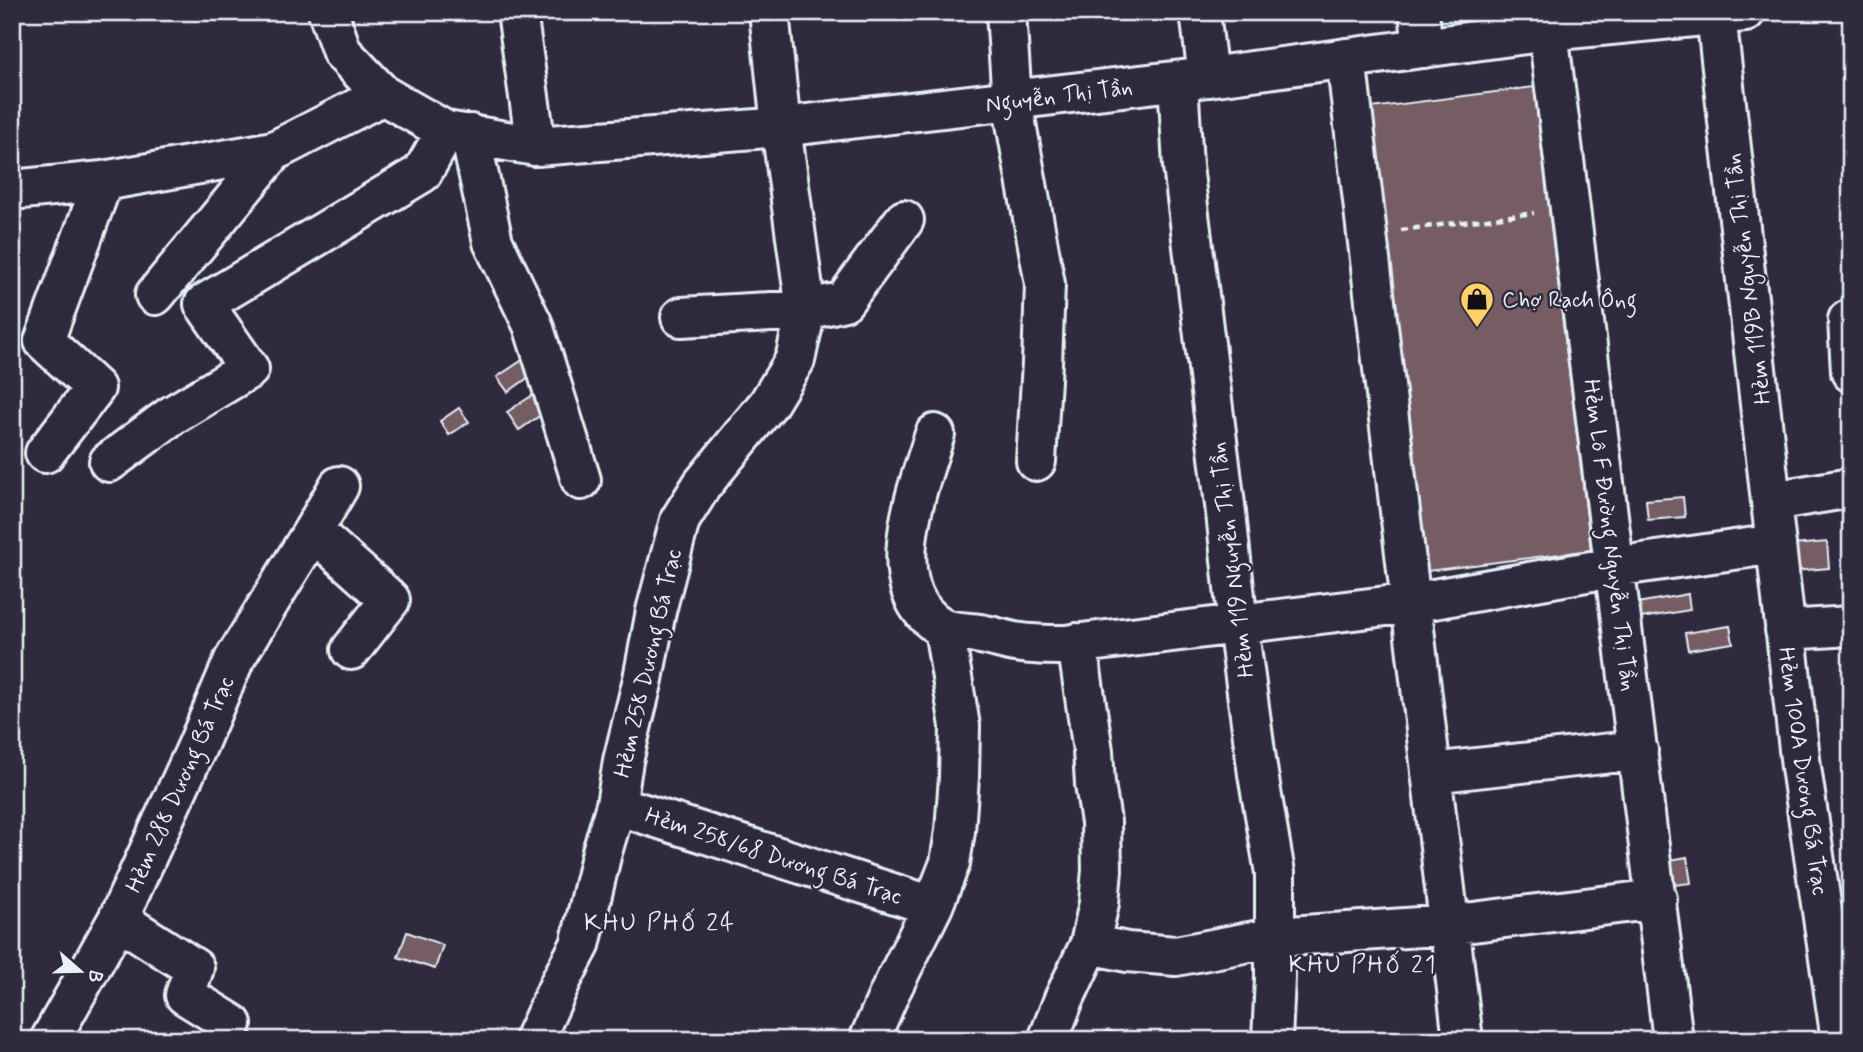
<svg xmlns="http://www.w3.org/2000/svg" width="1863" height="1052" font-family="Mynerve,sans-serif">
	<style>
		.building { fill: #745d63; stroke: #e8f1f8; stroke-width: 2 }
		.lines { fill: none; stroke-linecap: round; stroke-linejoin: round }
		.minor-casing { stroke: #e8f1f8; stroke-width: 44 }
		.major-casing { stroke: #e8f1f8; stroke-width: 44 }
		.path { stroke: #e8f1f8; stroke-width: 4.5; stroke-dasharray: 7 5; stroke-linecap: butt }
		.minor { stroke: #2f2a3d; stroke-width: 38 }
		.major { stroke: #2f2a3d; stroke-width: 38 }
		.labels { text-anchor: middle; stroke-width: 5; stroke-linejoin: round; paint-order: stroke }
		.street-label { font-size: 23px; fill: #e8f1f8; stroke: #2f2a3d }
		.poi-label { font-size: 23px; fill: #e8f1f8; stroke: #2f2a3d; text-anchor: start }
		.neighbourhood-label { font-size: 24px; letter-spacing: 2px; fill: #e8f1f8; stroke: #2f2a3d }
	</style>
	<rect width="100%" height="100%" fill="#2f2a3d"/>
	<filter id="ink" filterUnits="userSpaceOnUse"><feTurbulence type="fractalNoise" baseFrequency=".0143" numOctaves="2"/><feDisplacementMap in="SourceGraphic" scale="14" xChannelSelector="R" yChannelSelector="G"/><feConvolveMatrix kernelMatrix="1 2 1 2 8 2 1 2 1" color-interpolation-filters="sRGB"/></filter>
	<g filter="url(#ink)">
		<path class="building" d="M1534 87 1591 550 1420 572 1363 109Z
			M524 359 533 374 508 392 497 377Z
			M539 391 551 408 519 430 507 412Z
			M459 408 469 422 449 435 440 421Z
			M1683 497 1685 517 1648 520 1646 500Z
			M1827 542 1829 568 1783 572 1781 546Z
			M1688 594 1690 610 1629 620 1626 605Z
			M1730 626 1733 643 1688 650 1685 633Z
			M1687 857 1691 883 1674 885 1670 860Z
			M407 932 443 945 435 969 398 957Z
			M1107 1030 1139 1040H1104Z"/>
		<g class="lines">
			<g class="minor-casing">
				<path id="minor" d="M328 12 342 52 383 95 446 131 536 146
					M1006 12 1012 101 1045 284 1042 363 1036 461
					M1200 12 1208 77
					M1419 12 1423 48
					M1716 15 1801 767 1841 1040
					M1548 31 1673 1040
					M1346 58 1463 1040
					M1178 81 1183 166 1226 513 1238 625 1258 774 1275 873V978L1272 1040
					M470 134 493 242 533 325 581 480
					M12 190 103 181 274 151 383 95
					M155 295 274 151
					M681 317 806 310 844 301 904 220
					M1848 320 1851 372
					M935 434C918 488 876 591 943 628 952 633 969 632 980 634 994 636 1008 642 1022 643 1036 645 1051 645 1065 645L1411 603 1614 567 1776 544
					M45 453 95 388 44 341 103 181
					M109 462 171 416 249 369 204 304 422 173 446 131
					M1772 501 1851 488
					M313 531 390 600 351 650
					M1785 630 1851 626
					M1431 773 1638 750
					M616 805 933 906
					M118 919 194 968 185 995 232 1024
					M1090 944 1127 952 1176 956 1275 937 1449 925 1657 899
					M50 1040 118 919 196 749 234 660 313 531 339 486
					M534 1040 561 981 580 945 602 852 616 805 623 761 643 679 656 611 680 520 702 485 768 404 795 360 806 310 781 127 769 12
					M869 1040 890 992 933 906 950 863 955 831 959 777 960 726 944 629
					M1048 1040 1064 999 1090 944 1099 903 1102 870 1101 822 1095 784 1093 751 1077 643"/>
			</g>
			<g class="major-casing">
				<path id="major" d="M517 12 536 146 781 127 1208 77 1548 31 1745 12"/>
			</g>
			<path class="path" d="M1401 230 1534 213"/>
			<use href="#minor" class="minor"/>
			<use href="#major" class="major"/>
		</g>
	</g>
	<defs>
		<g id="shop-pin" transform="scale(1.75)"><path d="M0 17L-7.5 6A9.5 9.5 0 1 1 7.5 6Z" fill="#ffd166" stroke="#2f2a3d"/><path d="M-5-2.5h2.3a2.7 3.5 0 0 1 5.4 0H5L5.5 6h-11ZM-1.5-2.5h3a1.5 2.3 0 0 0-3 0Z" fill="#111"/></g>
	</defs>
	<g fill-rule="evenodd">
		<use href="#shop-pin" x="1477" y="299"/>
	</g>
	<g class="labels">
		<g class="street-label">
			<text transform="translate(1059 95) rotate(-7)" y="8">Nguyễn Thị Tần</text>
			<text transform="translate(1747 279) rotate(-97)" y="8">Hẻm 119B Nguyễn Thị Tần</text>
			<text transform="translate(1611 535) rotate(83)" y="8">Hẻm Lô F Đường Nguyễn Thị Tần</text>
			<text transform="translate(1231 560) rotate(-97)" y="8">Hẻm 119 Nguyễn Thị Tần</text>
			<text transform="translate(647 663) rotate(-77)" y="8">Hẻm 258 Dương Bá Trạc</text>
			<text transform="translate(1804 771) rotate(82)" y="8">Hẻm 100A Dương Bá Trạc</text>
			<text transform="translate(179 784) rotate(-66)" y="8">Hẻm 288 Dương Bá Trạc</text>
			<text transform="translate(774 855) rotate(18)" y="8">Hẻm 258/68 Dương Bá Trạc</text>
		</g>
		<g class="poi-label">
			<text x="1502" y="307">Chợ Rạch Ông</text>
		</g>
		<g class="neighbourhood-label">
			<text x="660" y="930">KHU PHỐ 24</text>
			<text x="1363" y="972">KHU PHỐ 21</text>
		</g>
	</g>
	<rect width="1863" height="1052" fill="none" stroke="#2f2a3d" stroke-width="42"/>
	<rect x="21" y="21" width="1821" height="1010" fill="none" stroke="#e8f1f8" stroke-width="2.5" filter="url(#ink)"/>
	<g transform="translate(80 971) rotate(110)" stroke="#2f2a3d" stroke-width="5" paint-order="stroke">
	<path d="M0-5L12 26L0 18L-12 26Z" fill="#e8f1f8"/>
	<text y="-10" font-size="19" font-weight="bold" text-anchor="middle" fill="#e8f1f8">B</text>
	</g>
</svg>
